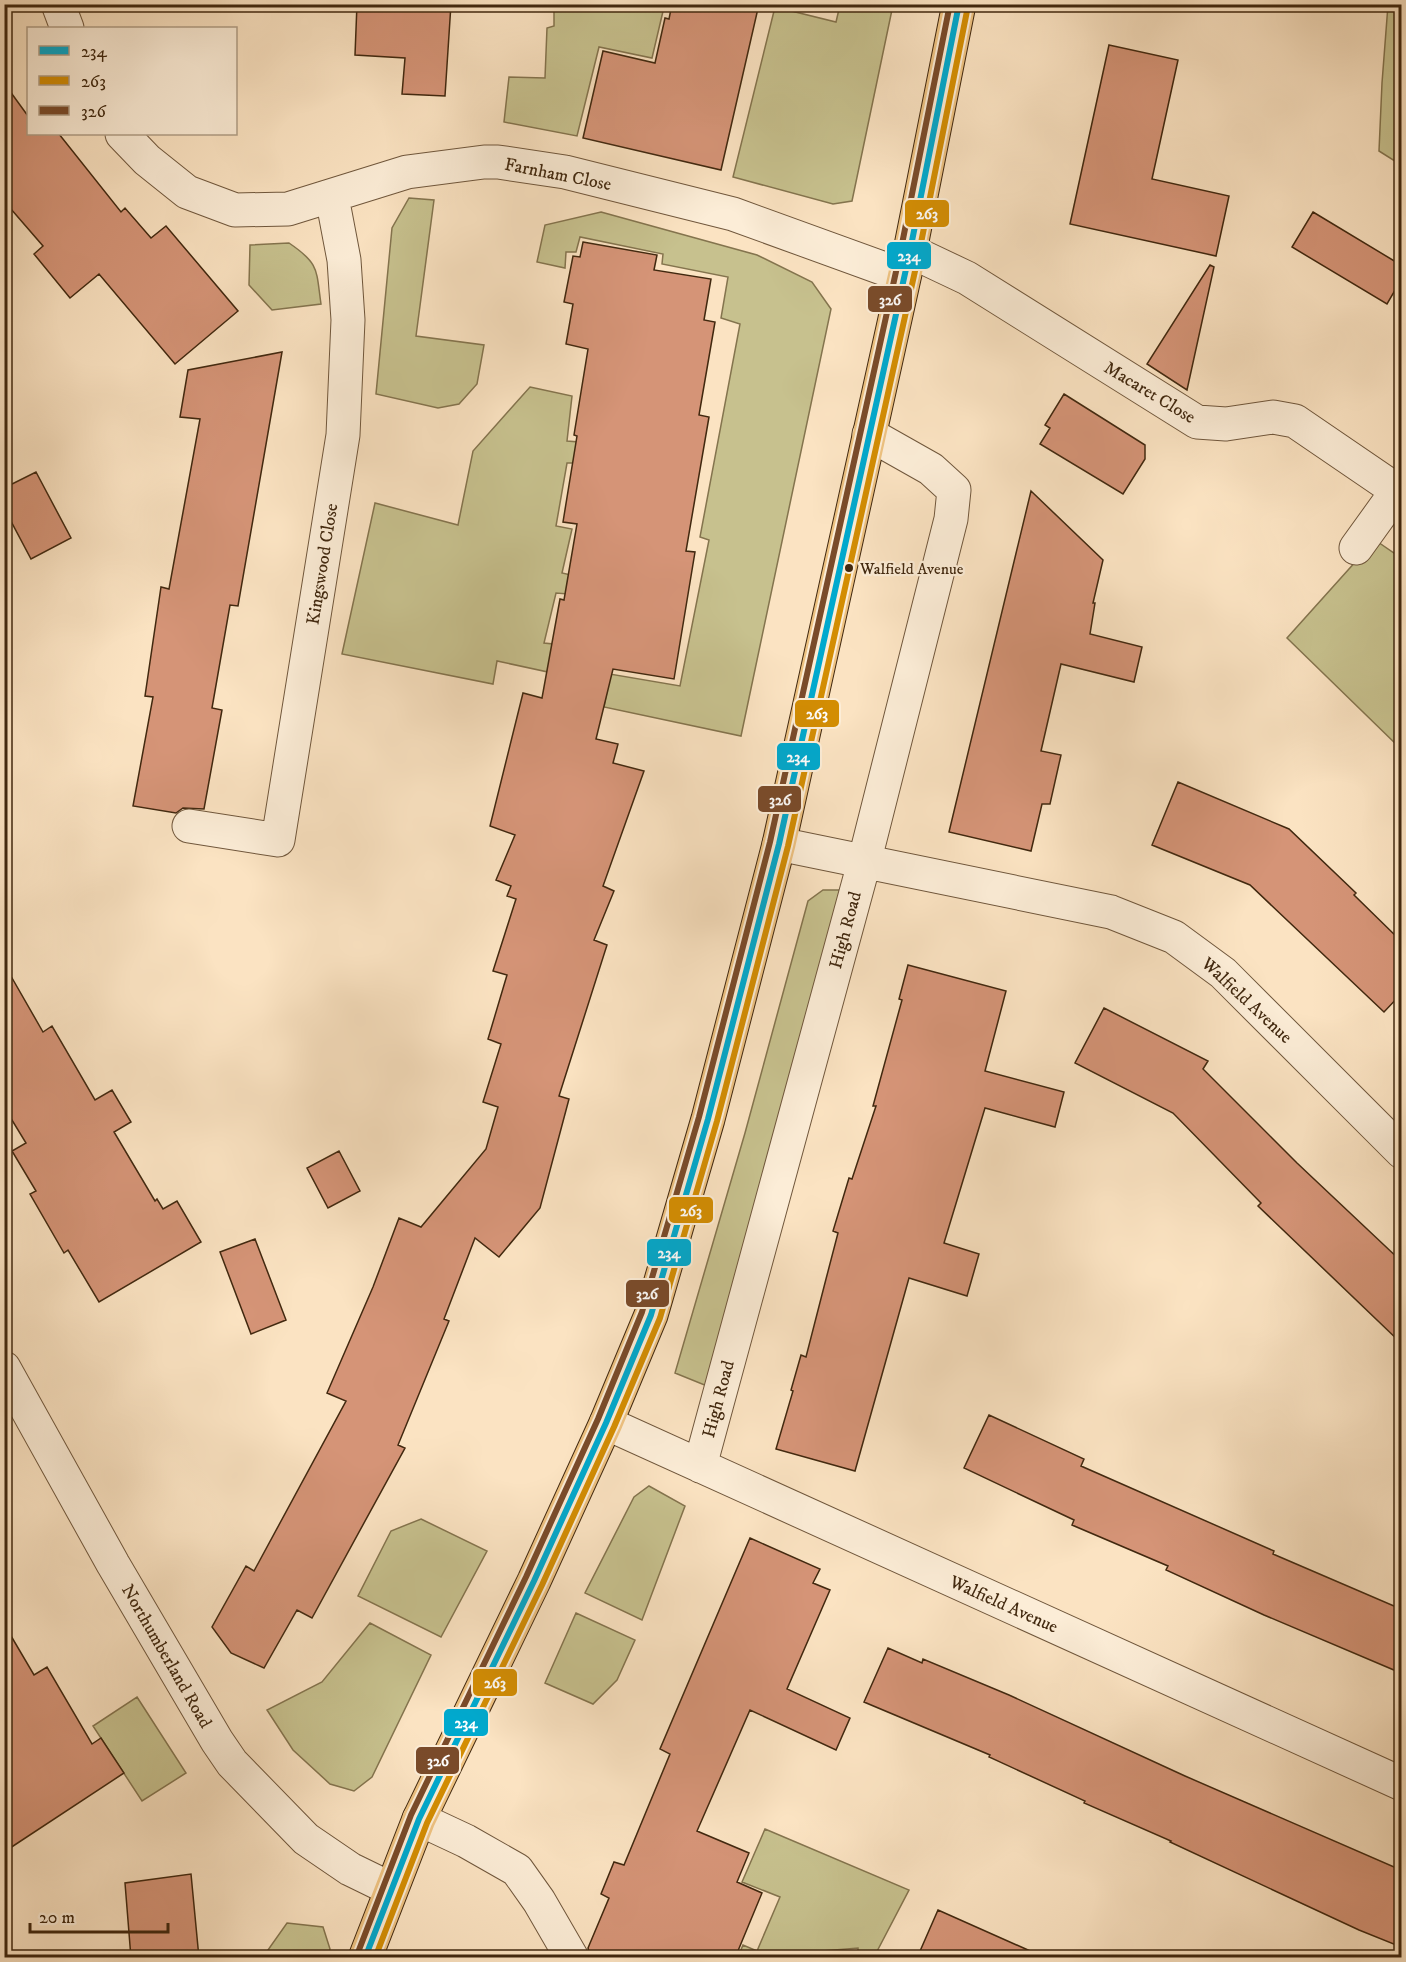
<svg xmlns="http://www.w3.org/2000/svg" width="1406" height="1962" font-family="'IM FELL DW Pica',serif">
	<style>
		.green { fill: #c7c18e; stroke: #84744e; stroke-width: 1.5 }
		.building { fill: #d59477; stroke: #41280f; stroke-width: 1.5 }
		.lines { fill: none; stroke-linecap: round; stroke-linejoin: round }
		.street-casing { stroke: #70573c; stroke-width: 35 }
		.primary-casing { stroke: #41280f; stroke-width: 35 }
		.street { stroke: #fcedd7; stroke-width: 33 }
		.primary { stroke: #eec281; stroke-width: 33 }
		.bus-1-casing { stroke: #fcedd7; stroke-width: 10 }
		.bus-2-casing { stroke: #fcedd7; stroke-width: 10 }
		.bus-3-casing { stroke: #fcedd7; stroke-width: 10 }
		.bus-1 { stroke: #00a9ce; stroke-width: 6 }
		.bus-2 { stroke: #d38d03; stroke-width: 6 }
		.bus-3 { stroke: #7a4b2a; stroke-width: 6 }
		.bus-dot { fill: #41280f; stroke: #fcedd7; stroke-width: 2 }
		.labels { text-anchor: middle; stroke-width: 4.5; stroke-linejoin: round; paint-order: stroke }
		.bus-label { font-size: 16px; fill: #41280f; stroke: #fcedd7; text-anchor: start }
		.street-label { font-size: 18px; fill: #41280f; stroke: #fcedd7 }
		.line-badge { stroke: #fcedd7; stroke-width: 2 }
		.badge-label { font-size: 16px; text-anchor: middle; font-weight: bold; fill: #fff }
	</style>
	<rect width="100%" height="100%" fill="#fbe3c2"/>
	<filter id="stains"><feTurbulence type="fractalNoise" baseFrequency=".00333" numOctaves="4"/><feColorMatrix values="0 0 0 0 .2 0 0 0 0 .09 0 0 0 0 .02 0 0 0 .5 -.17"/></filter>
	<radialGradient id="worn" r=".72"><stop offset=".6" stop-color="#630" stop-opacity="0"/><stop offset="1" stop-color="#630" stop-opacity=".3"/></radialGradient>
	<path class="green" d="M647 4 664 7 652 58 599 47 577 136 504 122 509 77 545 78 547 28 554 26V5Z
		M840 5H893L852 201 833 204 733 177 775 7 836 22Z
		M1388 5H1401V165L1379 151 1382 83Z
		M409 198 434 200 416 336 484 345 477 384 459 404 438 408 376 394 392 228Z
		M601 212 757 255 812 282 831 309 741 736 604 707 610 674 680 686 709 540 700 537 740 324 721 318 728 277 662 264 663 254 580 237 576 252H566L565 268 537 262 545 225Z
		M289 243C320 264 316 270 321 304L272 310 249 285 250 245Z
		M530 387 572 396 567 441 579 442 575 463H567L556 526 572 529 562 573 571 575 568 594 556 593 544 643 553 644 548 672 497 661 493 684 342 654 375 503 458 525 473 451Z
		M1375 540 1401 558V749L1287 638Z
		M823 890H841L707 1386 675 1373 745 1133 808 901Z
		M649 1486 685 1506 642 1620 585 1593 634 1497Z
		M421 1519 487 1551 441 1637 358 1596 391 1531Z
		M576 1613 635 1640 617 1680 593 1704 545 1683Z
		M370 1623 431 1655 372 1777 354 1791 330 1784 293 1750 267 1710 322 1682Z
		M137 1697 186 1773 142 1801 93 1726Z
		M765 1829 909 1890 874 1957H858V1948L811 1952 810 1957H738L743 1945 757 1951 780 1897 742 1882Z
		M287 1923 323 1927 330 1949 327 1957H263Z"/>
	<path class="building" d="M357 4H451L445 96 402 94 405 58 355 55Z
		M672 4H759L721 170 583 138 603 51 655 63 665 18 669 19Z
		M1109 45 1178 60 1152 179 1229 196 1216 256 1070 224Z
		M4 83 28 116V134H59L121 212 125 208 151 238 166 226 238 311 175 364 99 274 70 298 34 254 43 246 4 201Z
		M1313 212 1401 265V280L1387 304 1292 247Z
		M583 242 657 255 654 270 711 279 704 320 715 322 699 415 709 417 686 551 695 552 674 679 613 669 596 739 618 744 613 763 644 771 603 886 614 891 594 940 607 945 559 1096 569 1099 540 1208 499 1257 475 1238 444 1319 449 1321 398 1445 405 1448 312 1618 297 1610 264 1668 231 1653 212 1627 246 1566 254 1571 346 1401 327 1393 373 1287 399 1218 421 1227 486 1149 498 1107 483 1102 501 1044 488 1039 507 975 493 971 516 899 507 896 511 886 496 880 515 835 490 826 523 693 542 698 560 599 564 600 577 524 563 522 577 436 574 435 588 349 566 344 573 304 564 302 573 256 580 257Z
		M1210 265 1214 267 1187 390 1147 364Z
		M282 352 238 606 230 605 212 708 222 710 204 809 183 808 176 813 133 806 153 697 145 696 161 587 169 589 200 419 180 417 188 370Z
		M1064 394 1145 445V459L1123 494 1040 444 1050 428 1045 425Z
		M36 472 71 538 31 559 4 508V488Z
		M1031 491 1103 560 1093 603H1095L1090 634 1142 647 1134 682 1061 664 1041 751 1061 755 1050 804H1042L1031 851 949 832Z
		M1178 782 1289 829 1356 893 1354 895 1401 941V994L1384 1012 1250 885 1152 845Z
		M4 964 43 1032 52 1026 95 1100 112 1090 131 1122 114 1132 155 1201 157 1199 163 1209 177 1201 201 1242 99 1302 68 1250 64 1253 30 1194 36 1191 12 1151 26 1143 4 1107Z
		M908 965 1006 991 985 1071 1064 1092 1055 1127 985 1108 944 1243 979 1254 967 1296 909 1278 855 1471 776 1449 793 1391 791 1390 801 1355 806 1357 826 1279 838 1233 833 1231 849 1178 852 1179 876 1106H873L902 1000 899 999Z
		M1104 1008 1208 1061 1203 1069 1297 1163 1401 1261V1343L1258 1206 1261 1203 1173 1113 1075 1063Z
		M339 1151 360 1191 328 1208 307 1168Z
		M255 1239 286 1320 251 1334 220 1252Z
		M989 1415 1084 1459 1081 1466 1274 1551 1273 1554 1401 1609V1673L1264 1615 1166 1570 1168 1566 1072 1525 1074 1520 964 1468Z
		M750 1538 820 1569 813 1583 830 1590 787 1689 850 1718 836 1750 750 1710 697 1831 749 1853 737 1882 762 1893 735 1958H591L588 1948 609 1898 601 1894 614 1862 624 1865 670 1754 660 1749Z
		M4 1624 34 1675 47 1667 92 1744 101 1738 124 1773 4 1852Z
		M888 1648 922 1663 923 1659 1009 1695 1185 1776 1401 1870V1947L1359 1930 1170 1842 1171 1841 1084 1803 1085 1801 989 1757 990 1755 864 1702Z
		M191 1874 199 1958H131L125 1883Z
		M938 1910 1046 1958H917Z"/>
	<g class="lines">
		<g class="street-casing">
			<path id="street" d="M58 4 67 28
				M122 134 147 160 187 192 235 210 288 209 407 172 484 162H498L565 172 733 214 904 276
				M910 251 967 278 1197 422 1226 424 1273 417 1295 421 1402 494
				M1356 548 1397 491
				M189 826 278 840 343 435 348 320 344 260 332 197
				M779 844 1111 912 1174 937 1223 973 1402 1152
				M4 1368 113 1564 217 1741 232 1763 306 1839 350 1869 391 1889
				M606 1423 1402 1784
				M700 1466 864 863 951 519 954 490 931 469 869 434
				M419 1819 466 1841 517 1870 539 1901 572 1958"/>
		</g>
		<g class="primary-casing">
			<path id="primary" d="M365 1958 419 1819 534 1581 606 1423 651 1315 708 1119 779 844 910 251 959 4"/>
		</g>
		<use href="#street" class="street"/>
		<use href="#primary" class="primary"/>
		<g class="bus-1-casing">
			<path id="bus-1" d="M365 1958 419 1819 534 1581 606 1423 651 1315 708 1119 779 844 910 251 959 4"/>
		</g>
		<g class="bus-2-casing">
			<path id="bus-2" d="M375 1958 427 1823 542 1585 614 1427 660 1318 717 1121 788 846 919 253 968 6"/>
		</g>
		<g class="bus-3-casing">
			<path id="bus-3" d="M357 1955 411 1815 526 1577 598 1419 642 1312 699 1117 770 842 901 249 950 4"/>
		</g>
		<use href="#bus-1" class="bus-1"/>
		<use href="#bus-2" class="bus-2"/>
		<use href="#bus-3" class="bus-3"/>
	</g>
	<circle class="bus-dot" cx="849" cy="568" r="5"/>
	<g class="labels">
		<g class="bus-label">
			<text x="860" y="574">Walfield Avenue</text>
		</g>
		<g class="street-label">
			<text transform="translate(558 174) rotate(11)" y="6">Farnham Close</text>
			<text transform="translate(1150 392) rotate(31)" y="6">Macaret Close</text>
			<text transform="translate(322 564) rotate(-81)" y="6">Kingswood Close</text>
			<text transform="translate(845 930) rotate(-75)" y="6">High Road</text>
			<text transform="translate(1247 1000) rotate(43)" y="6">Walfield Avenue</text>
			<text transform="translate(718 1399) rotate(-75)" y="6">High Road</text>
			<text transform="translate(1004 1604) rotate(24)" y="6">Walfield Avenue</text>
			<text transform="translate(167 1656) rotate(60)" y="6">Northumberland Road</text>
		</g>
	</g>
	<g class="line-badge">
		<rect x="904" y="199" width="46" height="29" rx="6" fill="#d38d03"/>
		<rect x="886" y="241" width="46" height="29" rx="6" fill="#00a9ce"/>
		<rect x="867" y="285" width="46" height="28" rx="6" fill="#7a4b2a"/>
		<rect x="794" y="699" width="46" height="29" rx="6" fill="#d38d03"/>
		<rect x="776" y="742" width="45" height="29" rx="6" fill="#00a9ce"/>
		<rect x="757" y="785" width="45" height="28" rx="6" fill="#7a4b2a"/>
		<rect x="668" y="1196" width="46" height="28" rx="6" fill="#d38d03"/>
		<rect x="646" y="1238" width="46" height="29" rx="6" fill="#00a9ce"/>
		<rect x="625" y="1279" width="45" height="29" rx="6" fill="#7a4b2a"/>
		<rect x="472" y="1668" width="46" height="29" rx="6" fill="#d38d03"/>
		<rect x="443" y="1708" width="46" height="29" rx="6" fill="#00a9ce"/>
		<rect x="415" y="1746" width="45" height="29" rx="6" fill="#7a4b2a"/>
	</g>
	<g class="badge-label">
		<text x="927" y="219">263</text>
		<text x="909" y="261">234</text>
		<text x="890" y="305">326</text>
		<text x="817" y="719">263</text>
		<text x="798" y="762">234</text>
		<text x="780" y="805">326</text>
		<text x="691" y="1216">263</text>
		<text x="669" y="1258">234</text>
		<text x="647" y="1299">326</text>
		<text x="495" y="1688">263</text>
		<text x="466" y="1728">234</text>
		<text x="438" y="1766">326</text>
	</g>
	<rect width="1406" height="1962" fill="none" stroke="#fbe3c2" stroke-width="24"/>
	<rect x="6" y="6" width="1394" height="1950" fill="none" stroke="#41280f" stroke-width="3"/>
	<rect x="12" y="12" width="1382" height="1938" fill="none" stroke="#41280f" stroke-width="1.5"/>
	<rect x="27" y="27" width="210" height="108" fill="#fcedd7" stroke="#b19e87" stroke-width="1.5"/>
	<rect x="39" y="46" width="30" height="9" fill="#00a9ce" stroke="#b19e87" stroke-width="1.5"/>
	<text x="81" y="57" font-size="18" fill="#41280f">234</text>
	<rect x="39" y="76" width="30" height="9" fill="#d38d03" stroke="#b19e87" stroke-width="1.5"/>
	<text x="81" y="87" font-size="18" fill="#41280f">263</text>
	<rect x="39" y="106" width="30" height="9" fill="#7a4b2a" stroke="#b19e87" stroke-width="1.5"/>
	<text x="81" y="117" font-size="18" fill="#41280f">326</text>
	<path d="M30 1923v9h138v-9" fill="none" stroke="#41280f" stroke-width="3"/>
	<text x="39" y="1923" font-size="18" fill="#41280f" stroke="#fcedd7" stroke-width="4.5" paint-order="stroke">20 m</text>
	<rect width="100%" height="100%" filter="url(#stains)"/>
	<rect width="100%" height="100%" fill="url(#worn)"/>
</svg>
